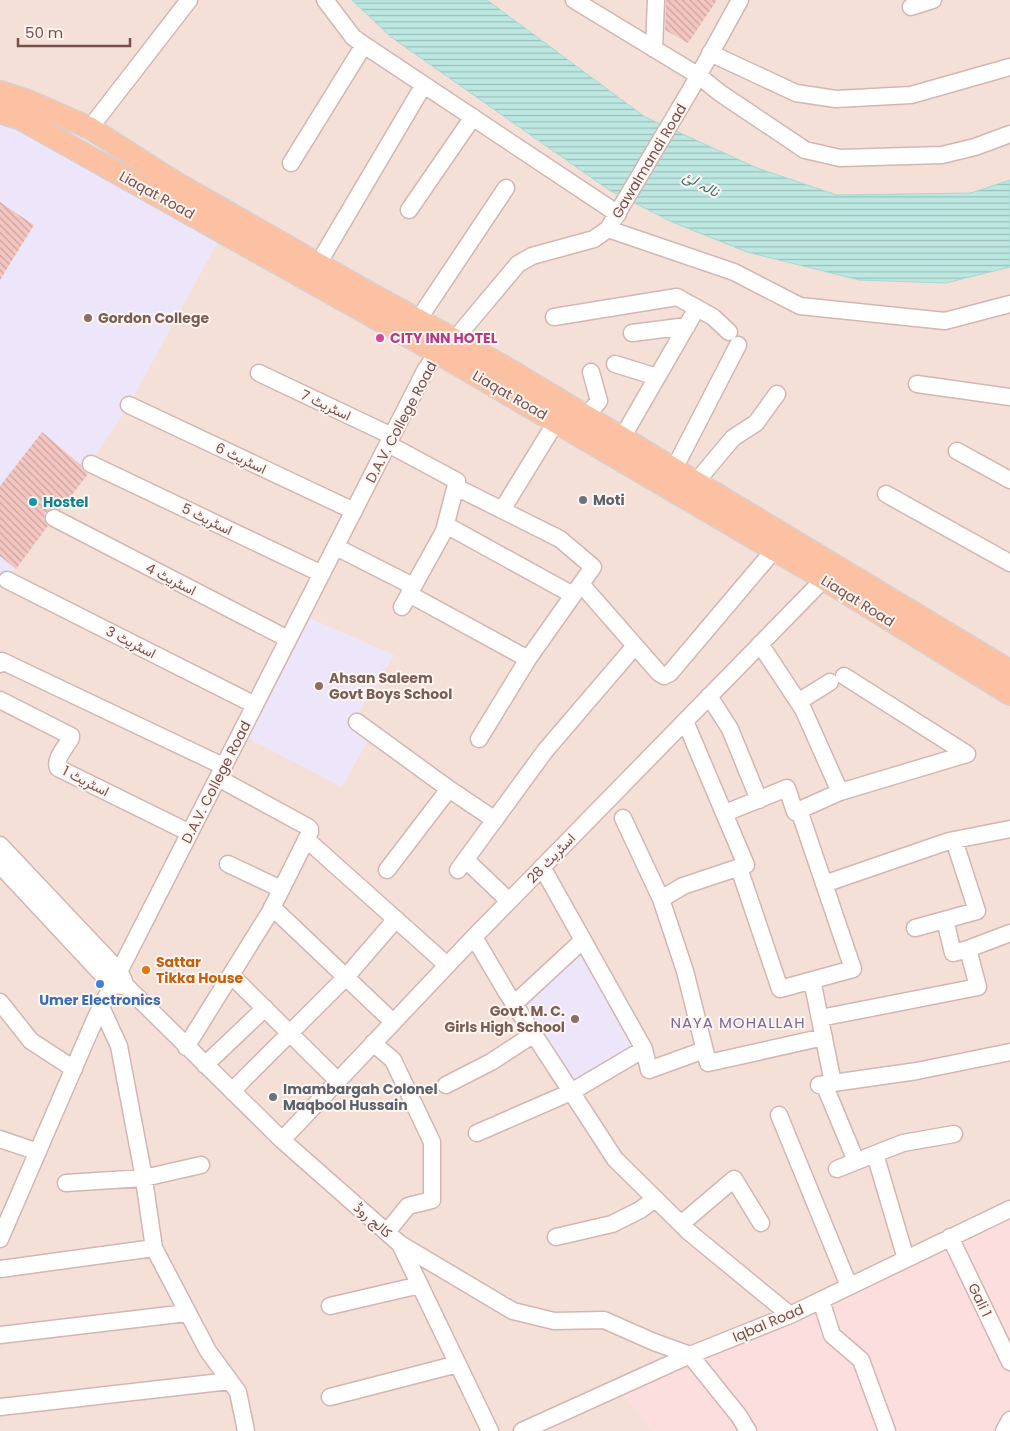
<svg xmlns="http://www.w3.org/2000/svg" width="1010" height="1431" font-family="Poppins,Vazirmatn,sans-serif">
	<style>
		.residential { fill: #f5e0d8 }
		.commercial { fill: #fddede }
		.education { fill: #ede6fa }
		.water { fill: url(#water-rules); stroke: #a3dad3 }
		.building { fill: url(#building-back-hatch) }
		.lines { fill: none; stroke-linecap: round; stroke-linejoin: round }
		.minor-casing { stroke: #d3b6b1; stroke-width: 19 }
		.major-casing { stroke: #d9cecd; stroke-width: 24 }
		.minor { stroke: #fff; stroke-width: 16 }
		.major { stroke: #fcc1a2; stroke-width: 21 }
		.education-dot { fill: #8d6e63; stroke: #fff5f1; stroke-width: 2 }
		.hotel-dot { fill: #d1479c; stroke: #fff5f1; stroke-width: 2 }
		.worship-dot { fill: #6b7280; stroke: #fff5f1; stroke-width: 2 }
		.culture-dot { fill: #0f9aa8; stroke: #fff5f1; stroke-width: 2 }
		.food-dot { fill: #e8710a; stroke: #fff5f1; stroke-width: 2 }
		.shop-dot { fill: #3f7fe0; stroke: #fff5f1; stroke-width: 2 }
		.labels { text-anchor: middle; stroke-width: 4; stroke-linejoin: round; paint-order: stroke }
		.street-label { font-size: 14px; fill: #794f4c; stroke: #fff5f1 }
		.education-label { font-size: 14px; font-weight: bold; fill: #785e54; stroke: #fff5f1; text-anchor: start }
		.hotel-label { font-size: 14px; font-weight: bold; fill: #b23c85; stroke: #fff5f1; text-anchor: start }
		.worship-label { font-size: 14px; font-weight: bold; fill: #5b616d; stroke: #fff5f1; text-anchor: start }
		.culture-label { font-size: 14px; font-weight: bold; fill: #0d838f; stroke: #fff5f1; text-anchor: start }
		.food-label { font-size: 14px; font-weight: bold; fill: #c56008; stroke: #fff5f1; text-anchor: start }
		.shop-label { font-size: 14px; font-weight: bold; fill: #366cbe; stroke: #fff5f1 }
		.water-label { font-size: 15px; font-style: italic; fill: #3b7770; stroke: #fff5f1 }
		.neighbourhood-label { font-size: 15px; letter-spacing: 1px; fill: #7c689c; stroke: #fff5f1 }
	</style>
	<defs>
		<pattern id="water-rules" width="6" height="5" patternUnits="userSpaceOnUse" patternTransform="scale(1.25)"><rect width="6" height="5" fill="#bde8e2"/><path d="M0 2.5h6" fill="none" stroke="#9ebeb9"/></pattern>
		<pattern id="building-back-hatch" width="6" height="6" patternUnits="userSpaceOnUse" patternTransform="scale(1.25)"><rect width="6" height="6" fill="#f3c6c1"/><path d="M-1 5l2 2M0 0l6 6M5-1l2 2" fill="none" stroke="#caa39f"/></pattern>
	</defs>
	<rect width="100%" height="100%" fill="#fdf0ea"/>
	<path class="residential" d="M0 0H1010V1431H0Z"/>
	<path class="commercial" d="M1010 1209V1431H653L622 1395Z"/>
	<path class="education" d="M0 112 223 232 129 405 54 518 0 588Z
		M300 614 394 655 355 718 372 733 342 787 240 734Z
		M582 941 644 1049 571 1092 514 1004Z"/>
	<path class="water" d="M352 0H487L645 117 757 168 837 195 971 193 1010 180V267L946 283 859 280 747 252 672 222 609 190 391 37Z"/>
	<path class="building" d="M666 0H717L688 43 665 30Z
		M0 202 34 225 0 280Z
		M42 432 81 465 83 470 88 474 60 510 53 508 45 513 44 519 48 526 16 569 0 556V486Z"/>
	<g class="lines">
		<g class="minor-casing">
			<path id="minor" d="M325 0 353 37 364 45 618 214
				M574 0 699 76 720 93 805 150 840 158 942 155 975 147 1010 134
				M911 7 933 0
				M654 49 656 0
				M710 53 796 93 836 99 911 95 1010 67
				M90 128 189 0
				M291 163 364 45
				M409 210 473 117
				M608 229 734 272 800 306 945 321 1010 304
				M318 264 419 93
				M554 317 677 297 713 317 729 332
				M418 320 506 188
				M632 333 687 326
				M615 364 657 377
				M259 373 392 436
				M917 384 1010 397
				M129 405 354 511
				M586 416 599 401 591 372
				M622 438 697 308
				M388 444 457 481 444 531 402 607
				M957 451 1010 480
				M91 464 322 574
				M674 469 738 345
				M696 482 733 438 756 423 777 394
				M456 487 560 539 593 567 528 659 479 739
				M886 494 1010 563
				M502 510 556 422
				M54 518 288 639
				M446 525 573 595
				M336 547 413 586
				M7 580 255 705
				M581 584 659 673 664 676 670 673 774 550
				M409 594 528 659
				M760 644 803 709 840 792
				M0 664 2 661 223 766
				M844 676 967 754
				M709 696 730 729 759 800
				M0 700 71 736V738C66 747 54 759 58 768L190 833
				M798 702 830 682
				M357 722 449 789 495 820
				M725 813 787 788 795 812 840 792 967 754
				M623 818 661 899 685 971 708 1063 824 1037
				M306 839 447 965
				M0 845 120 972 124 981
				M466 860 509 901
				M228 864 281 889
				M0 865 112 985
				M542 867 644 1049 649 1070 704 1050
				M739 868 780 989 853 969 799 810
				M387 870 449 789
				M458 870 545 751 634 647
				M824 884 949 841 1010 829
				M661 899 683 886 746 865 685 721
				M272 907 393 1022
				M945 920 953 953 968 949 1010 933
				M915 928 977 911 954 840
				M474 937 507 993 615 1159 689 1232 790 1315
				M231 975 338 1081
				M812 980 833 1083
				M112 985 126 986 282 1140 400 1244 513 1311 554 1321 604 1320 654 1342 690 1355 739 1416 748 1431
				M0 1002 31 1041 74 1069
				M514 1004 582 941
				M101 1007 119 1046 143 1173 154 1248 208 1351 238 1392 246 1431
				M820 1018 978 987 968 949
				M373 1043 393 1060 432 1142V1200L408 1206 387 1232
				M186 1047 270 912 310 832V829L308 827 218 778
				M205 1065 265 1008
				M824 1084 856 1161
				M446 1085 491 1062 534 1034
				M819 1085 917 1071 1010 1052
				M232 1091 346 977 396 919
				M779 1115 849 1286
				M477 1133 571 1092 644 1049
				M0 1139 38 1152
				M282 1140 474 937 824 579
				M875 1154 906 1259
				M837 1169 903 1143 954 1134
				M66 1183 144 1178 201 1165
				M681 1224 734 1179 761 1223
				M556 1237 612 1224 640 1210 655 1199
				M950 1237 1010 1362
				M0 1239 96 1017 426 369 438 353 455 339 518 264 532 256 594 239 608 229 691 89 740 0
				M400 1244 490 1431
				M0 1269 154 1248
				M821 1300 832 1335 861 1360 887 1431
				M330 1306 420 1285
				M0 1335 187 1313
				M330 1397 458 1364
				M0 1407 230 1381
				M522 1431 690 1355 790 1315 1010 1209
				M1004 1431 1010 1420"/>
		</g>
		<g class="major-casing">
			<path id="major" d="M0 92 28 101 90 128 176 183 369 293 501 365 1010 671
				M0 112 21 119 438 353 824 579 1010 694"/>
		</g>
		<use href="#minor" class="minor"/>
		<use href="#major" class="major"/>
	</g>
	<g class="education-dot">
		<circle cx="88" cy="318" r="5"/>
		<circle cx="319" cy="686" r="5"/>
		<circle cx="575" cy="1019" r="5"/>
	</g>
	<circle class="hotel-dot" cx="380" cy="338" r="5"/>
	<g class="worship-dot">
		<circle cx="583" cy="500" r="5"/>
		<circle cx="273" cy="1097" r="5"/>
	</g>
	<circle class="culture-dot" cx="33" cy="502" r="5"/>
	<circle class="food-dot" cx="146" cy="970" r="5"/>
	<circle class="shop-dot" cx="100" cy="984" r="5"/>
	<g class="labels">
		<g class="street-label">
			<text transform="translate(649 161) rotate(-59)" y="5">Gawalmandi Road</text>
			<text transform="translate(157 195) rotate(29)" y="5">Liaqat Road</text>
			<text transform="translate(510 395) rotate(30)" y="5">Liaqat Road</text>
			<text transform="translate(326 405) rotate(25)" y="5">اسٹریٹ 7</text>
			<text transform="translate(401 422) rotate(-62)" y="5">D.A.V. College Road</text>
			<text transform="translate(241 458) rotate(25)" y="5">اسٹریٹ 6</text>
			<text transform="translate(207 519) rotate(26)" y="5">اسٹریٹ 5</text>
			<text transform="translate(171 579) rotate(27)" y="5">اسٹریٹ 4</text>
			<text transform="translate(858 601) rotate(32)" y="5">Liaqat Road</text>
			<text transform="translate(131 642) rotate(27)" y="5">اسٹریٹ 3</text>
			<text transform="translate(86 781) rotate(27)" y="5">اسٹریٹ 1</text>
			<text transform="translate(216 782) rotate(-63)" y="5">D.A.V. College Road</text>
			<text transform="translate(551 858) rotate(-46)" y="5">اسٹریٹ 28</text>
			<text transform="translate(373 1220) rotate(41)" y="5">کالج روڈ</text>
			<text transform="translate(980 1300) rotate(64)" y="5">Gali 1</text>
			<text transform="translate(768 1323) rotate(-23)" y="5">Iqbal Road</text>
		</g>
		<g class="education-label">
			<text x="98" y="323">Gordon College</text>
			<text x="329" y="683">Ahsan Saleem<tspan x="329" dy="16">Govt Boys School</tspan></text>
			<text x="565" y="1016" text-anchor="end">Govt. M. C.<tspan x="565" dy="16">Girls High School</tspan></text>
		</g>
		<g class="hotel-label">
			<text x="390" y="343">CITY INN HOTEL</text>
		</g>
		<g class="worship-label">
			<text x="593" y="505">Moti</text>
			<text x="283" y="1094">Imambargah Colonel<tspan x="283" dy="16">Maqbool Hussain</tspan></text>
		</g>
		<g class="culture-label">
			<text x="43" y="507">Hostel</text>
		</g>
		<g class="food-label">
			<text x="156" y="967">Sattar<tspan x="156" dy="16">Tikka House</tspan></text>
		</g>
		<g class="shop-label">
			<text x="100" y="1005">Umer Electronics</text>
		</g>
		<g class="water-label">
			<text transform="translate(701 184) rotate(28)" y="5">نالہ لئ</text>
		</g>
		<g class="neighbourhood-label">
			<text x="738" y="1028">NAYA MOHALLAH</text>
		</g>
	</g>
	<path d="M18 38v8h112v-8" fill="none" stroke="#794f4c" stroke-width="2.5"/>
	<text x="25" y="38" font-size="15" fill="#794f4c" stroke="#fff5f1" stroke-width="4" paint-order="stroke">50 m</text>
</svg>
